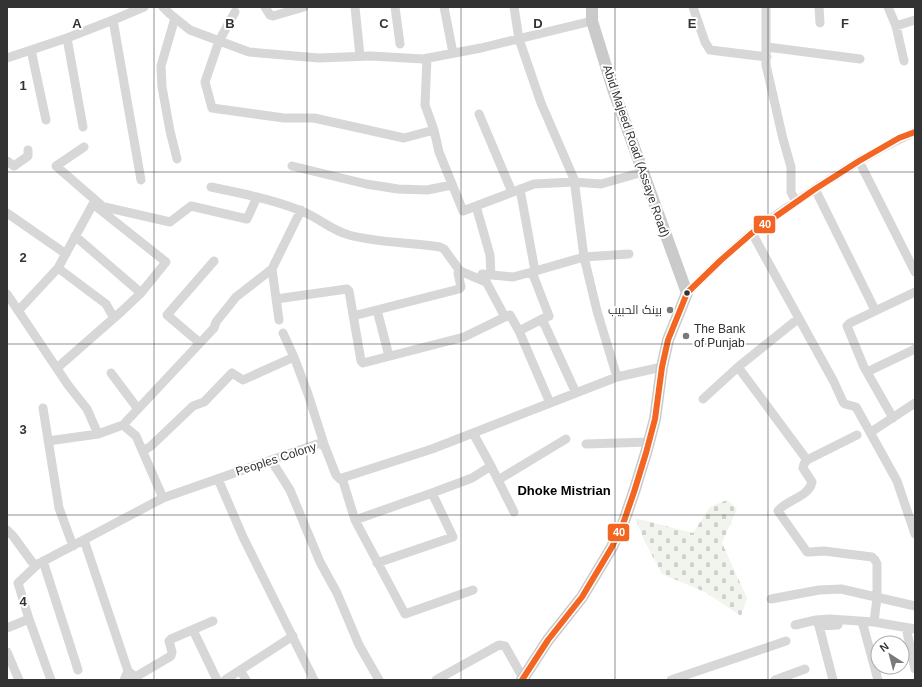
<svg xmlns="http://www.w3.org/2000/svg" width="922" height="687" font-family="Arial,Cairo,sans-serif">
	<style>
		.cemetery { fill: url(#cemetery-stones) }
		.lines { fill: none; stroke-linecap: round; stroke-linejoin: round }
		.minor { stroke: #d7d7d7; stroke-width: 9 }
		.major { stroke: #cacaca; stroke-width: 12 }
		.bus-1-casing { stroke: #fff; stroke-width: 9 }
		.bus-1 { stroke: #f26522; stroke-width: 6 }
		.grid { fill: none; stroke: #333; stroke-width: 1; stroke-opacity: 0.55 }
		.bus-dot { fill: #333; stroke: #fff; stroke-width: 1.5 }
		.poi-dot { fill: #7a7a7a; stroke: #fff; stroke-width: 1.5 }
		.labels { text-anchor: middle; stroke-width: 4; stroke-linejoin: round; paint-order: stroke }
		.street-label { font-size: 12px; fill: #333; stroke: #fff }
		.poi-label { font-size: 12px; fill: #333; stroke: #fff; text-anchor: end }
		.neighbourhood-label { font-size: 13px; font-weight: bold; fill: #000; stroke: #fff }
		.grid-label { font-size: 13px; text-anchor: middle; font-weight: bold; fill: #333; stroke: #fff; stroke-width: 4; stroke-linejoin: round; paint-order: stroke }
		.line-badge { stroke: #fff; stroke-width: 1.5 }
		.badge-label { font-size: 11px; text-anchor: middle; font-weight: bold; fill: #fff }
	</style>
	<defs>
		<pattern id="cemetery-stones" width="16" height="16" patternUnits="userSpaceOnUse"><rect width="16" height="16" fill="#f1f5ed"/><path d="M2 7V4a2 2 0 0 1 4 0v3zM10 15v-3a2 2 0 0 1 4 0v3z" fill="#cfd2cc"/></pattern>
	</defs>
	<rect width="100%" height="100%" fill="#fff"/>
	<path class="cemetery" d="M727 500 737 509 722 543 747 598 741 616 705 592 662 574 644 540 635 518 693 533 710 507Z"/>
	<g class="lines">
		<path class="minor" d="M163 7 170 14 190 30 249 52 319 58 371 56 423 59 481 48 592 21
			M265 7 270 15 273 16 304 7
			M355 7 360 56
			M395 7 400 44
			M444 7 453 53
			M514 7 519 39 541 103 574 179 584 257 597 311 617 377
			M693 7 705 42 710 50 767 57
			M766 7V65L783 139 791 167V192L796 202
			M819 7 820 23
			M888 7 896 26 904 61
			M235 12 219 41 205 82 212 108 284 118H314L404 138 434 130
			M175 18 161 66 162 87 170 131 177 159
			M896 26 915 20
			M767 47 860 59
			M31 50 46 120
			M7 58 67 38
			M427 58 425 105 434 130 439 152 463 211 476 206
			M479 114 512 192
			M83 127 67 38 113 20
			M84 147 56 166 101 205
			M7 161 14 166 28 156V150
			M859 161 915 272
			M292 166 366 184 398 189 427 190 452 185
			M141 180 113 20 144 7
			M211 187C240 193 271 199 299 210 317 216 330 230 349 235 378 243 409 242 440 247L444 249 460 271 486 282
			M520 189 535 271
			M815 189 875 310
			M96 205 170 222 191 206 247 219 257 197
			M7 213 66 254
			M752 233 834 382 843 402 845 404 856 407 897 481 915 534
			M75 236 141 293
			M58 268 106 304 114 318
			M272 269 279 320
			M491 275 490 255 476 206 534 184 574 182 601 184 643 172
			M687 293C708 273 729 251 752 233 778 212 807 194 835 176 861 160 887 144 915 132
			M7 294 68 385 87 409 98 434 48 441
			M276 299 347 289 349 291 361 361 363 363 464 337 505 317
			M377 310 389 356
			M18 311 58 268 93 204 166 262 141 293 122 311 57 368
			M353 316 459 289 461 287 458 273 460 271
			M542 319 519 331 550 403
			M519 331 510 315 505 317 482 274 513 277 532 272
			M200 343 167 315 214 261
			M294 357 308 394 325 447
			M738 367 807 460
			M867 372 915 349
			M111 373 138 409
			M576 393 542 319 549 316 532 272 584 257 629 254
			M703 399 738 367 799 318
			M43 408 59 508 73 546
			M893 418 864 367 847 326 850 323 915 292
			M123 425 136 436 163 498
			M871 432 915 403
			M98 434 123 425 214 328 216 322 236 297 272 269 301 210
			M857 435 807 460 804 464 803 468 812 482C809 497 786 500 778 511L807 552H810L824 551 872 557 875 560 877 564V598L874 622
			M586 444 649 442
			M143 451 151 446 193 406 204 402 232 373 243 380 294 357 283 333
			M271 460 290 490 320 562 337 593 359 645 379 680
			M491 466 514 512
			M342 478 355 520 405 614 473 590
			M218 479 243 537 314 680
			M498 480 566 439
			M355 520 432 493
			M7 530 13 536 32 562 35 564H38
			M84 540 128 671 124 680
			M43 561 78 670
			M377 563 453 537 432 493 472 478 491 466 473 433
			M771 599 819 590 841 589 915 606
			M29 619 51 680
			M817 622 819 626 833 680
			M795 625 816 620 830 619 874 622 915 629
			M863 625 878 680
			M819 626 838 625
			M7 628 29 619 18 583 38 564 163 498 317 444H321L325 447 336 475 340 479 342 478 432 449 617 377 662 367
			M193 630 217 680
			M907 632 915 669
			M7 652 19 680
			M240 670 246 680
			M128 671 134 676H137L171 656 172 652 169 641 171 639 213 621
			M225 680 293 636
			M436 680 499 645 505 646 523 678
			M671 680 786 641
			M775 680 805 669"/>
		<path class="major" d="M522 680 548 640 582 597 612 547 624 521 634 492 646 453 655 419 662 367 668 340 687 293 614 92 592 21V7"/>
		<g class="bus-1-casing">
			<path id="bus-1" d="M522 680 548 640 582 597 612 547 624 521 634 492 646 453 655 419 662 367 668 340 687 293 721 260 752 233 815 189 859 161 899 138 915 132"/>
		</g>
		<use href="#bus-1" class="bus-1"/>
	</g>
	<path class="grid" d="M154 7V680M307 7V680M461 7V680M615 7V680M768 7V680M7 172H915M7 344H915M7 515H915"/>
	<circle class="bus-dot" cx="687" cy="293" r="3.5"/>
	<g class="poi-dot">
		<circle cx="670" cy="310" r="4"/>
		<circle cx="686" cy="336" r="4"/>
	</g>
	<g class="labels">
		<g class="street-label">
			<text transform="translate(636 151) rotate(71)" y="4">Abid Majeed Road (Assaye Road)</text>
			<text transform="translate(276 459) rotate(-18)" y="4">Peoples Colony</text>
		</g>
		<g class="poi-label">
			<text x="662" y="314">بينک الحبيب</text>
			<text x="694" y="333" text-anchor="start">The Bank<tspan x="694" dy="14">of Punjab</tspan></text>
		</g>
		<g class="neighbourhood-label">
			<text x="564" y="495">Dhoke Mistrian</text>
		</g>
	</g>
	<g class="grid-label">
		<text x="77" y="28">A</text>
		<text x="230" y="28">B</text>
		<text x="384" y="28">C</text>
		<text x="538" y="28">D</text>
		<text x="692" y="28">E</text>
		<text x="845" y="28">F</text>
		<text x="23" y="90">1</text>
		<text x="23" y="262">2</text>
		<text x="23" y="434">3</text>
		<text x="23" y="606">4</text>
	</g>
	<g class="line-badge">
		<rect x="753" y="215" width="23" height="19" rx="4" fill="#f26522"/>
		<rect x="607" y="523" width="23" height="19" rx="4" fill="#f26522"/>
	</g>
	<g class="badge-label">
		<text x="765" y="228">40</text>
		<text x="619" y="536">40</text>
	</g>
	<rect width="922" height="687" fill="none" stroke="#333333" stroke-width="16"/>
	<g transform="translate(890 655) rotate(324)"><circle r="19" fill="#ffffff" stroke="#adadad"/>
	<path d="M0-3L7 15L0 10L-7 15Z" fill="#7a7a7a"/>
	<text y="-6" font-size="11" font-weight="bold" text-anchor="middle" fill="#333333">N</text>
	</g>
</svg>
